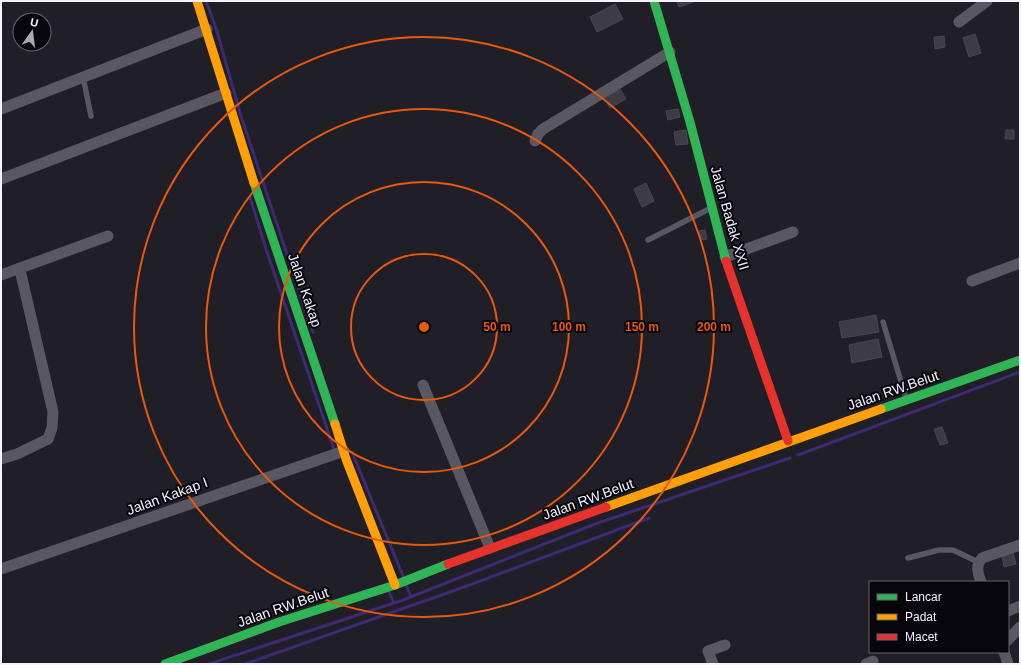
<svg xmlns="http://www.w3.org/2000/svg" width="1021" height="665" font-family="Arial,sans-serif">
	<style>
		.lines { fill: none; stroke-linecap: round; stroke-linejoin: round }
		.stream { stroke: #3d2a72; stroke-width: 3 }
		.building { fill: #3d3b43; stroke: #48474f }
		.lane { stroke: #585762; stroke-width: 5.5 }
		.street { stroke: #585762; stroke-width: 11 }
		.fast { stroke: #30b455; stroke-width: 9 }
		.slow { stroke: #ff9f0a; stroke-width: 9 }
		.jam { stroke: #e5322d; stroke-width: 9 }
		.ring { fill: none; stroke: #e8590c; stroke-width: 2 }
		.labels { text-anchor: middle; stroke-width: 4; stroke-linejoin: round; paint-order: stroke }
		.street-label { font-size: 14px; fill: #f4f3ff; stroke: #07060d }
		.centre { fill: #e8590c; stroke: #07060d; stroke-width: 2 }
		.ring-label { font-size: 12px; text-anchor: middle; font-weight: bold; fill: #e8590c; stroke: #07060d; stroke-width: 4; stroke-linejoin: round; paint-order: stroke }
	</style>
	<rect width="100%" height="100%" fill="#201e27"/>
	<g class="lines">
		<path class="stream" d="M206 1 216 28 241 116 313 332
			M250 197 266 249 335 452
			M352 452 403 576
			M798 455 1020 372
			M406 585 411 597
			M389 592 394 603
			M209 664 403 600 595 524 790 458
			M245 664 467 586 649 518"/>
	</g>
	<path class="building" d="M677 1H696L679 7Z
		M615 4 623 19 597 32 590 17Z
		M975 34 981 53 969 57 963 38Z
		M944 36 945 47 935 49 934 37Z
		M619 87 626 99 610 108 603 96Z
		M678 109 680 117 668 120 666 111Z
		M686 130 688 144 676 145 674 132Z
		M1006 130H1014V139H1005Z
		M646 183 654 201 642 207 634 189Z
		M705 230 707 239 701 240 699 231Z
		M876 315 879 332 842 338 839 322Z
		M878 339 882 357 852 363 849 345Z
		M942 427 948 443 940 445 934 429Z
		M1013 552 1016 564 1004 567 1002 555Z"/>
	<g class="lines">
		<path class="lane" d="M83 77 91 116
			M648 240 711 208
			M883 322 906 398
			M908 558 939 550H953L978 562"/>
		<path class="street" d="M959 22 987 1
			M1 109 207 29
			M535 141 538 134 543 129 670 52
			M1 179 226 93
			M725 257 793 232
			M1 275 108 236
			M972 281 1020 263
			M423 385 490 548
			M1 459 17 454 48 439 52 428 53 412 20 270
			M1 569 344 451
			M981 582C978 573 975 566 982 558L1020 545
			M1008 611 1020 606
			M1008 640 1020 627
			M1004 652 1008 664
			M713 664 708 651 725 645
			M866 664 873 661"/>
		<path class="fast" d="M654 1 690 122 726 261
			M254 183 335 424
			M881 409 1020 360
			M165 664 279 622 395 585 448 564"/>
		<path class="slow" d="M197 1 254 183
			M335 424 346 459 395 585
			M606 507 881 409"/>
		<path class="jam" d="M726 261 788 441
			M448 564 606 507"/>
	</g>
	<g class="ring">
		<circle cx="424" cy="327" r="73"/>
		<circle cx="424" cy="327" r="145"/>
		<circle cx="424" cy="327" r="218"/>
		<circle cx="424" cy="327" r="290"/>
	</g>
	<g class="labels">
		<g class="street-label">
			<text transform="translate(730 218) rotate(74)" y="5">Jalan Badak XXII</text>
			<text transform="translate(305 290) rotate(71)" y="5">Jalan Kakap</text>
			<text transform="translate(893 390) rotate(-19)" y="5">Jalan RW.Belut</text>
			<text transform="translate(167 496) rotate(-20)" y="5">Jalan Kakap I</text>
			<text transform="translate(588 499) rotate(-20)" y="5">Jalan RW.Belut</text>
			<text transform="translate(283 607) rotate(-19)" y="5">Jalan RW.Belut</text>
		</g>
	</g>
	<circle cx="424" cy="327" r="6" class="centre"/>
	<g class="ring-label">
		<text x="497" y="331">50 m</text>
		<text x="569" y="331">100 m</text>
		<text x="642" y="331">150 m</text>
		<text x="714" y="331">200 m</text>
	</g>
	<rect width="1021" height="665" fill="none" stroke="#f4f3ff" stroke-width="4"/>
	<rect x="869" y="581" width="140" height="72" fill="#07060d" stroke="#66656e"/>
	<rect x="877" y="594" width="20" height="6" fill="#30b455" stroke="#66656e"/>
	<text x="905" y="601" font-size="12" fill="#f4f3ff">Lancar</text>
	<rect x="877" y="614" width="20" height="6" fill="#ff9f0a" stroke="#66656e"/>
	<text x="905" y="621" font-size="12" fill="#f4f3ff">Padat</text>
	<rect x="877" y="634" width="20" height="6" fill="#e5322d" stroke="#66656e"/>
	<text x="905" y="641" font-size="12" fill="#f4f3ff">Macet</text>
	<g transform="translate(32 32) rotate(14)"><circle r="19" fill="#07060d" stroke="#66656e"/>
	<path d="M0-3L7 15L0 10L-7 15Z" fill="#aaa8b3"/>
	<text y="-6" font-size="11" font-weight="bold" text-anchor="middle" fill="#f4f3ff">U</text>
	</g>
</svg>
